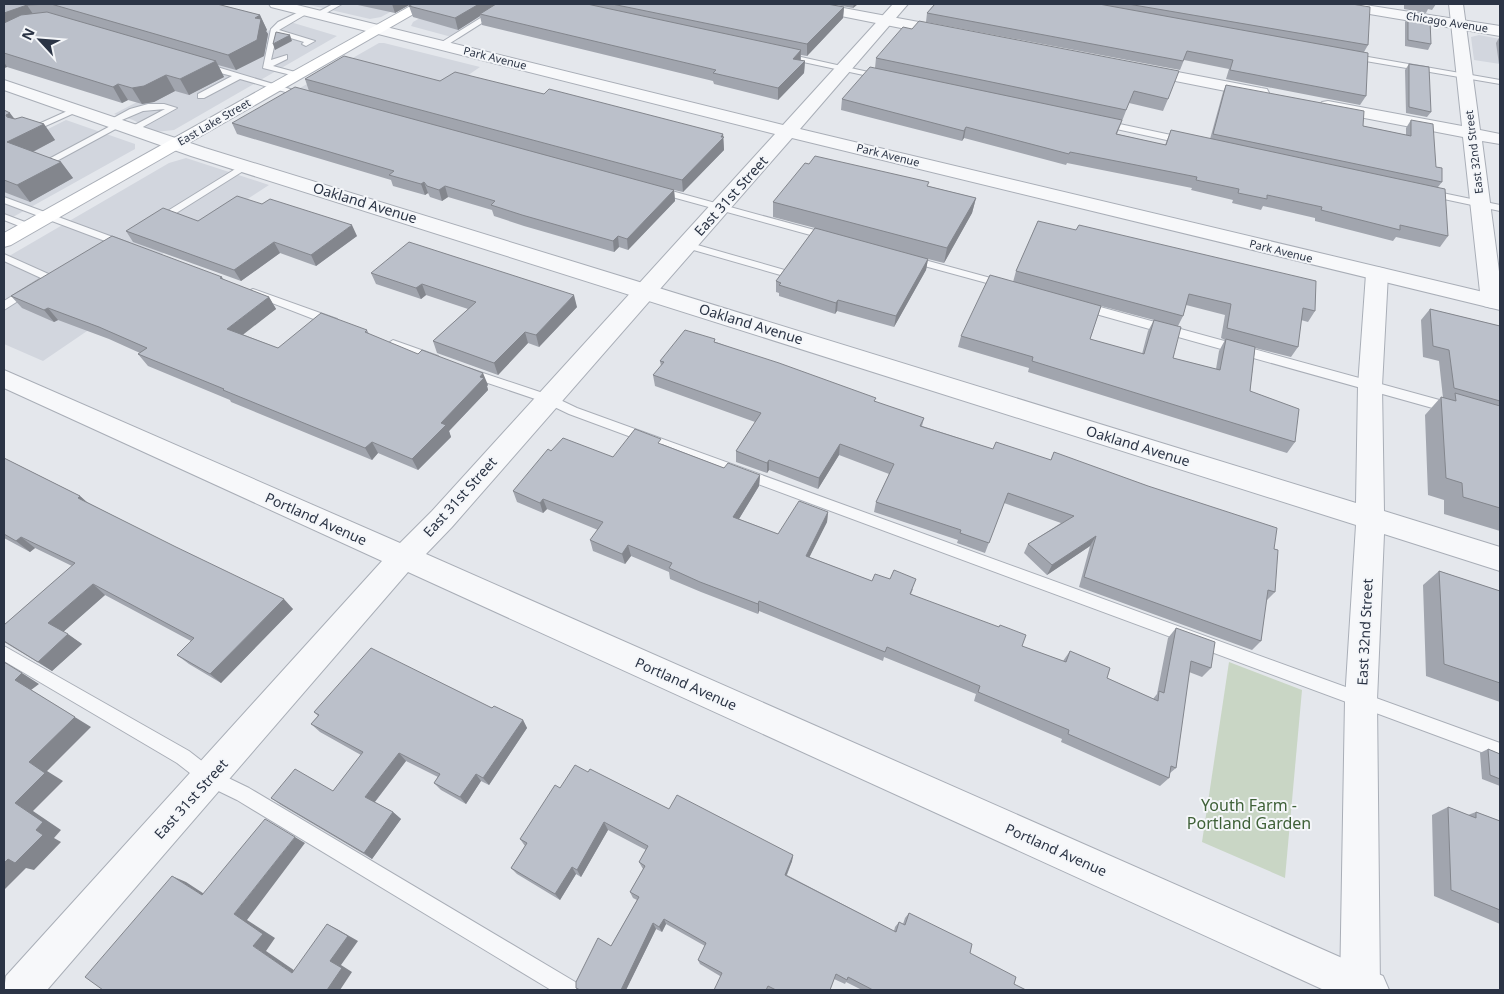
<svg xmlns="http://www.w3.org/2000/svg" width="1504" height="994" font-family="'Noto Sans',sans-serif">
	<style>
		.built { fill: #d2d6de }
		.green { fill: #c9d6c5 }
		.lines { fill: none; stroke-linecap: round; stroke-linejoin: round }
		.service-casing { stroke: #a9aeb7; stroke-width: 2 }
		.minor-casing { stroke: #a9aeb7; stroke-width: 2 }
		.tertiary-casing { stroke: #a9aeb7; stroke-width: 2 }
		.secondary-casing { stroke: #a9aeb7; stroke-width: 2 }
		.service { fill: #f7f8fa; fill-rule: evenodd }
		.minor { fill: #f7f8fa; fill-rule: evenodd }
		.tertiary { fill: #f7f8fa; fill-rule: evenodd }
		.secondary { fill: #fff; fill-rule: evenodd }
		.wall { fill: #a1a5ae; fill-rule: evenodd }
		.shaded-wall { fill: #83868d }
		.building { fill: #bbc0ca; stroke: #83868d }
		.labels { text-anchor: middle; stroke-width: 4; stroke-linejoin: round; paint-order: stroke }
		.far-street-label { font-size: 11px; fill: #2b3445; stroke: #f4f6f9 }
		.street-label { font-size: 14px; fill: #2b3445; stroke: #f4f6f9 }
		.near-park-label { font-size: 16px; fill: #3f6138; stroke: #f4f6f9 }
	</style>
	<rect width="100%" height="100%" fill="#e4e7ec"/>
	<path class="built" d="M305 4H405L381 17 370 19Z
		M445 4H514L459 39 411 26 413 22Z
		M287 21 337 36 174 130 155 132 133 120 114 114 208 65 205 64Z
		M1479 35 1500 39V64L1474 60 1471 37Z
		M379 43H384L480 67 400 122 293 92Z
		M66 120 135 144V149L4 222V151Z
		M186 158 269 185 159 256 184 265 43 361 4 344V259L169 163Z"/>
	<path class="green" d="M1229 662 1302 690 1285 878 1202 842Z"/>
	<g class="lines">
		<g class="service-casing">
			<path id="service" d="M333 4H342L321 16 314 14Z
				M503 4H512L444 47 437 45Z
				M305 9H308V13L279 30 315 41 306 46 302 44 304 42 277 34 271 60 287 55V59L273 66 299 73V77L263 68 271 29 278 22Z
				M783 53 882 75 886 77 882 79 780 57V53Z
				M1351 54 1500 80V84L1348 58 1347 56Z
				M201 64H207L310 95 306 98 240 79 204 98H198V94L232 76 201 68Z
				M148 104H164L177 108 132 133 129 132V128L165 109 143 111 110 125 106 122 130 109Z
				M74 108 81 110 30 133 23 131Z
				M1101 120 1185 138 1190 141 1185 144 1098 125 1097 123Z
				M116 123 123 125 53 163 45 161Z
				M245 163 250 166 248 168 162 222H154L153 220Z
				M657 187 833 235 834 237 829 240 825 239 654 192 652 190Z
				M1428 190 1500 205V211L1425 195 1423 193Z
				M4 197 129 243 130 245 125 248 121 247 4 203Z
				M4 214 33 225 34 227 29 230 4 220Z
				M687 242 788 271 789 273 784 276 683 247 682 245Z
				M4 254 53 276 54 278 4 310V301L41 278 4 261Z
				M910 256 1009 283 1010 285 1005 288 906 261V257Z
				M253 289 337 319 339 322 333 326 329 325 249 294 247 292Z
				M1082 302 1454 404 1460 409 1454 414 1078 309V303Z
				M393 340 438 356 440 359 434 363 389 347 387 344Z
				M468 368 552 396 577 408 1500 743V759L569 414 544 402 464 375 462 372Z
				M4 646 189 751 216 772 249 788 577 983 580 990H551L237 800 204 784 177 763 4 661Z"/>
		</g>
		<g class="minor-casing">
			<path id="minor" d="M794 4H822L951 28 959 33 951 38 801 8Z
				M1449 4H1463L1480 130 1500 134V144L1482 141 1500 279V306L1492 308 1484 306 1481 301 1463 137 1328 111 1322 110 1319 106 1322 102 1328 101 1462 126Z
				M1141 65 1261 88 1267 89 1269 93 1267 97 1261 98 1135 73 1133 70Z
				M4 80 205 148 1356 503 1358 386 1366 274 1369 269 1377 267 1385 269 1388 274 1382 386 1384 511 1500 547V571L1384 534 1377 700 1380 990H1340L1345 700 1356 525 191 156 4 90Z"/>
		</g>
		<g class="tertiary-casing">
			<path id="tertiary" d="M269 4H293L783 125 893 4H908L800 129 1500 296V310L792 138 452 527 426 554 1383 976 1389 990H1324L408 572 47 990H4L6 976 382 561 4 388V370L400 543 432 511 775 134 271 7Z
				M1327 4H1359L1500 26V36L1334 8Z"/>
		</g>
		<g class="secondary-casing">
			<path id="secondary" d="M414 4H431L11 245 4 247V233Z"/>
		</g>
		<use href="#service" class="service"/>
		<use href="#minor" class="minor"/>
		<use href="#tertiary" class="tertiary"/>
		<use href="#secondary" class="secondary"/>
	</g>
	<path class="wall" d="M4 4H217L260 15 267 30 266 31 268 34 264 56 236 70 218 65 224 77 189 95 175 91 154 102 142 104 128 100 122 103 7 67 4 68Z
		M353 4H411L395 13Z
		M413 4H827L844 7 843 18 807 56 801 55V60L805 61 804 73 778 100 714 84 713 81 482 25 480 16 458 30 413 17 409 6Z
		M831 4H858L853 8Z
		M935 4H1352L1368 45 1364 52 1366 96 1360 105 1226 79 1229 69 1184 60 1180 70 926 22 927 13Z
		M1404 4H1436L1432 10 1428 9 1426 13 1404 9Z
		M1408 16 1431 44 1428 50 1405 46V22Z
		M912 29 1168 99 1163 111 1129 103 1117 134 1165 145 1171 130 1210 139 1223 92 1226 85 1363 126 1406 135V128L1411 120 1442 182 1438 187 1448 236 1440 247 1396 237 1393 241 1315 221V218L1263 206 1261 210 1232 203 1233 200 1191 190 1192 188 1067 163 1066 165 964 138 962 141 841 110 842 99 875 68 876 58Z
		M1500 36V71L1496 43Z
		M1409 64 1431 112 1427 117 1406 113 1405 70Z
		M305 79 440 81 544 94 723 134 724 150 683 192 674 190 675 201 628 250 619 247 614 252 524 226 494 216 492 210 448 197 442 201 430 197 428 193 425 195 393 186 391 180 237 134 232 123 309 91Z
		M4 110 15 119 44 124 55 140 33 152 61 162 73 178 30 202 4 192Z
		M928 186 976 198 972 213 944 263 928 259 926 270 894 327 837 311 835 314 779 296V293L776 292V281L815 228 773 217V202Z
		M198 221 357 236 316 266 280 253 241 281 133 242 126 231Z
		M1038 221 1315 311 1308 322 1301 320 1298 347 1291 357 1255 348 1250 391 1295 442 1287 453 1028 372 1029 368 958 347 961 336 1013 282 1016 271ZM1186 305 1225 315 1221 338 1225 340 1219 351 1216 369 1173 358 1178 326 1183 316ZM1101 306 1154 320 1148 331 1142 354 1090 339Z
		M371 273 577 307 539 347 528 343 498 375 437 353 433 341 468 309 426 295 421 299 376 284Z
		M222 277 224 280 269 297 276 309 242 334 278 348 367 330 369 334 488 385 487 386 488 390 449 431 451 437 418 470 378 453 372 460 231 402 230 400 148 366 138 354 140 353 109 339 58 320 54 322 22 308 11 296Z
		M1430 309 1500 326V531L1444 514V500L1428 495 1425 415 1441 397 1443 398 1439 361 1423 357 1421 320Z
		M716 342 876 402 924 418 922 426 993 449 1051 460 1054 452 1274 549 1275 592 1266 601 1261 641 1252 650 1079 587 1090 546 1047 575 1024 553 1028 544 1061 523 1004 503 985 553 957 543 958 540 874 512 876 502 889 474 839 455 818 489 769 470 767 473 736 462V451L755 422 655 386 653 375 661 366 660 361Z
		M662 444 724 468 760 475 759 486 739 519 778 534 828 512 827 522 809 557 872 581 913 589 911 594 1022 646 1063 661 1070 651 1107 678 1153 699 1157 694 1168 638 1176 628 1211 668 1202 677 1189 672 1176 768 1170 773 1169 778 1160 786 1061 742 1062 739 974 701 976 694 884 657 883 661 759 611 758 614 701 592 670 579 669 572 631 556 625 564 593 551 590 540 598 530 547 509 543 513 517 502 513 491 551 451 613 457Z
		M4 458 80 496 87 502 293 609 221 683 189 664 177 655 191 641 105 595 63 632 82 644 52 671 4 642V625L72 566 35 548 30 552 4 538Z
		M1439 571 1500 591V702L1426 676 1423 585Z
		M492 708 523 720 527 728 489 785 481 781 466 804 441 790 434 783 438 777 406 761 375 802 393 812 401 819 372 859 281 805 271 798 333 791 361 755 320 732 311 724 318 716 314 712Z
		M1488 749 1500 754V786L1482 779 1480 753Z
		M588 772 669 809 793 855 792 861 787 875 894 931 895 927 899 922 903 924 905 918 909 913 1014 984 1026 990H862L846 982 845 984 834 979 830 990H769L720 976 700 964 698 960 705 946 666 924 662 932 656 929 626 990H579L576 988 611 946 637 900 633 898 630 892 643 869 639 862 646 850 608 830 581 877 576 874 560 900 517 874 511 868 525 846 520 839 560 788Z
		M1448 807 1468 815 1476 812 1500 821V924L1434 896 1432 815Z"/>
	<path class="shaded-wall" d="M392 4H411L395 13Z
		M479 4H500L480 14V16L458 30 455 18Z
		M854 4H858L853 8Z
		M27 5 37 20 4 36V13Z
		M844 7 843 18 807 56V44Z
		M260 15 267 30 266 31 268 34 264 56 236 70 228 55 255 18Z
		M290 35 292 41 275 50 273 44Z
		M801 50 800 62 793 59Z
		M216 61 224 77 189 95 180 79Z
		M805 61 804 73 778 100V88Z
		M4 62 7 67 4 68Z
		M166 75 175 91 154 102 142 104 132 88Z
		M118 84 128 100 122 103 113 87Z
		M4 111 10 113 22 129 19 134Z
		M44 124 55 140 19 159 7 142Z
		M966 127 964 138 962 141 964 131Z
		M723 134 724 150 683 192 682 180Z
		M61 162 73 178 30 202 17 185Z
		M424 182 428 193 425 195 421 184Z
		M445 186 448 197 442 201 439 190Z
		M674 190 675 201 628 250 627 239Z
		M976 198 972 213 944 263 947 248Z
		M352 225 357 236 316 266 311 255Z
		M618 236 619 247 614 252 613 241Z
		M274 242 280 253 241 281 234 270Z
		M928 259 926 270 894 327 896 316Z
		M422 284 426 295 421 299 416 288Z
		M574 295 577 307 539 347 536 335Z
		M269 297 276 309 235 341 227 329Z
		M838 300 837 311 835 314 836 303Z
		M48 308 58 320 54 322 44 310Z
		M525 332 528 343 498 375 494 363Z
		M483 373 488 385 487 386 488 390 449 431 451 437 418 470 412 459 441 423Z
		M372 442 378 453 372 460 365 448Z
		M840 444 839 455 818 489 819 478Z
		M769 460V470L767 473V463Z
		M760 475 759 486 734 527 733 517Z
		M80 496 92 507 78 498Z
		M543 499 547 509 543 513 540 503Z
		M828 512 827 522 805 566 806 556Z
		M1096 536 1090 546 1047 575 1052 565Z
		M21 537 35 548 30 552 16 541Z
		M628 545 631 556 625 564 622 554Z
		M93 584 105 595 62 633 48 623Z
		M284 599 293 609 221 683 210 674Z
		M759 601V611L758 614V604Z
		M68 634 82 644 52 671 38 662Z
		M22 673 39 684 31 690 91 727 47 771 63 781 33 811 61 830 54 838 61 842 34 870 26 868 4 890V863L36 830 15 803 29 762 15 680Z
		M523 720 527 728 489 785 483 778Z
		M399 753 406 761 373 804 365 797Z
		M476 774 481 781 466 804 460 797Z
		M393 812 401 819 372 859 364 853Z
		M604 822 608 830 581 877 577 870Z
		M295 837 305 843 247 920 275 938 266 951 304 977 292 973 253 946 234 914Z
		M793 855 792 861 784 881 785 875Z
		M572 867 576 874 560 900 555 894Z
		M172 876 186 882 215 901 202 895Z
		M664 919 666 924 662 932 659 927Z
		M653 923 656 929 626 990H621Z
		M327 924 337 929 358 941 341 965 352 972 340 990H327L330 961Z"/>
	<path class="building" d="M4 4H217L260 15 255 18 261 19 257 40 228 55 51 4 27 5 4 13Z
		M413 4H479L455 18 409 6Z
		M496 4H587L801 50 793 59 805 61 778 88 713 73 716 70 480 14Z
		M612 4H827L844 7 807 44Z
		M935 4H1099L1368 53 1366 96 1230 70 1233 60 1187 51 1183 61 927 13Z
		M1128 4H1352L1370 7 1368 45Z
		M47 12 216 61 180 79 166 75 144 86 132 88 118 84 113 87 4 53V23L21 15Z
		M1408 16 1430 20 1431 44 1408 40Z
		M919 21 1179 71 1168 99 1134 91 1126 110 876 58 903 27 912 29Z
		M276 32 290 35 273 44Z
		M344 56 440 81 455 72 544 94 549 89 723 134 721 137H724L682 180 305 79Z
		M1409 64 1429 67 1431 112 1409 107Z
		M870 67 1122 120 1116 134 1166 145 1171 130 1445 189 1448 236 1400 225V230L1321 210 1322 207 1267 195V199L1238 193 1239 189 1196 180 1197 177 1070 152 1069 154 966 127 964 131 842 99Z
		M1226 85 1364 111 1363 126 1411 136V120L1433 124 1436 167 1442 168V182L1213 134Z
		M295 87 674 190 627 239 618 236 613 241 522 215 491 205 495 201 445 186 439 190 427 186 424 182 421 184 389 175 394 171 232 123Z
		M4 110 10 113 6 115 7 117 15 119 22 117 44 124 7 142 61 162 17 185 4 180Z
		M815 156 929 182 927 186 976 198 947 248 773 202 805 163 809 164Z
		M237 196 262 204 270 199 352 225 311 255 274 242 234 270 126 231 163 208 198 221Z
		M1038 221 1076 230 1079 225 1316 281 1315 311 1303 308 1298 347 1227 328 1231 304 1189 294 1183 316 1016 271Z
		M815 228 928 259 896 316 838 300 836 303 779 285 781 283 776 281Z
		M112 236 222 277 220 278 269 297 227 329 278 348 321 313 367 330 365 332 418 354 422 350 483 373 480 377 484 378 441 423 446 425 412 459 372 442 365 448 223 390 224 389 138 354 147 348 99 327 48 308 44 310 11 296Z
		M409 242 574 295 536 335 525 332 494 363 433 341 476 302 422 284 416 288 371 273Z
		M990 275 1101 306 1090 339 1144 354 1154 320 1181 327 1173 358 1220 370 1226 339 1255 347 1250 391 1299 409 1295 442 1032 361 1033 357 961 336Z
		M1430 309 1500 326V401L1454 388 1449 350 1433 346Z
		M685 330 715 339 714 342 779 363 876 398 874 401 924 418 920 426 993 449 996 442 1051 460 1054 452 1148 486 1277 528 1274 549 1278 550 1275 592 1268 590 1261 641 1084 577 1096 536 1052 565 1028 544 1074 516 1008 493 989 543 960 533 961 530 876 502 894 464 840 444 819 478 769 460 767 463 736 451 761 413 653 375 664 362 660 361Z
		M1455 393 1500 406V508L1463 497 1462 483 1446 478 1441 397 1456 401Z
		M635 429 661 439 658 443 724 468 728 463 760 475 733 517 778 534 799 501 828 512 806 556 872 581 875 574 890 579 894 570 916 579 910 594 999 627 1000 625 1026 635 1022 646 1066 662 1070 651 1110 668 1107 678 1158 701 1159 691 1164 693 1176 628 1215 642 1211 668 1191 661 1176 768 1171 766 1169 778 1068 734 1069 730 978 692 980 686 887 647 885 652 759 601 758 604 700 582 669 568 672 563 628 545 622 554 590 540 603 522 543 499 540 503 513 491 548 449 551 451 563 438 613 457Z
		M4 458 80 496 78 498 176 547 284 599 210 674 177 655 194 638 93 584 48 623 68 634 38 662 4 641V625L75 563 21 537 16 541 4 534Z
		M1439 571 1500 591V683L1444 664Z
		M371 648 492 708 494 706 523 720 483 778 476 774 460 797 434 783 440 774 399 753 365 797 393 812 364 853 271 798 295 769 333 791 363 752 311 724 319 715 314 712Z
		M4 662 22 673 15 680 75 717 29 762 45 773 15 803 43 822 36 830 43 835 15 863 8 859 4 863Z
		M1488 749 1500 754V779L1490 775Z
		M575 765 588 772 590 769 669 809 677 795 793 855 785 875 896 932 899 922 905 925 909 913 972 944 970 953 1016 977 1014 984 1026 990H873L848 977 847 980 836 974 830 990H776L768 986 766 990H714L722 973 698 960 706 943 664 919 659 927 653 923 621 990H580L576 988V982L598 938 611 946 639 897 630 892 645 866 639 862 648 846 604 822 577 870 572 867 555 894 511 868 527 843 520 839 555 785 560 788Z
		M1448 807 1476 818V812L1500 821V910L1451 890Z
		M265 819 295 837 234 914 263 934 253 946 292 973 327 924 348 936 330 961 342 968 327 990H103L85 977 172 876 202 895Z"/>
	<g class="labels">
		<g class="far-street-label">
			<text transform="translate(1447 22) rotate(9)" y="4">Chicago Avenue</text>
			<text transform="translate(495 58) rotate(14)" y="4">Park Avenue</text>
			<text transform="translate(214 122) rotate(-30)" y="4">East Lake Street</text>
			<text transform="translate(1474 152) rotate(-97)" y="4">East 32nd Street</text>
			<text transform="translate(888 155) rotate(14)" y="4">Park Avenue</text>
			<text transform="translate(1281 251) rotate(14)" y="4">Park Avenue</text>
		</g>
		<g class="street-label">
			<text transform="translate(731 196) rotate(-48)" y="5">East 31st Street</text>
			<text transform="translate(365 203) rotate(17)" y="5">Oakland Avenue</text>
			<text transform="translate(751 324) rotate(17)" y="5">Oakland Avenue</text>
			<text transform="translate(1138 446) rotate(17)" y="5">Oakland Avenue</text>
			<text transform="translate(460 497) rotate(-48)" y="5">East 31st Street</text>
			<text transform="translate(316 519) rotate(24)" y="5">Portland Avenue</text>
			<text transform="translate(1365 632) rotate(-87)" y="5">East 32nd Street</text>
			<text transform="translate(686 684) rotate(24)" y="5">Portland Avenue</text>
			<text transform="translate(191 799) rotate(-48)" y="5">East 31st Street</text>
			<text transform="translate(1056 850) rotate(24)" y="5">Portland Avenue</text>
		</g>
		<g class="near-park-label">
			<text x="1249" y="811">Youth Farm -<tspan x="1249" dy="18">Portland Garden</tspan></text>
		</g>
	</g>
	<rect width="1504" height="994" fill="none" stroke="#2b3445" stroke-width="10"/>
	<g transform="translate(40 40) rotate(296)" stroke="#f4f6f9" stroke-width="4" paint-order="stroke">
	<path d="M0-4L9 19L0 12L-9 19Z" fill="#2b3445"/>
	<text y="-8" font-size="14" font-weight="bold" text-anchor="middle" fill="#2b3445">N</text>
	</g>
</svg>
